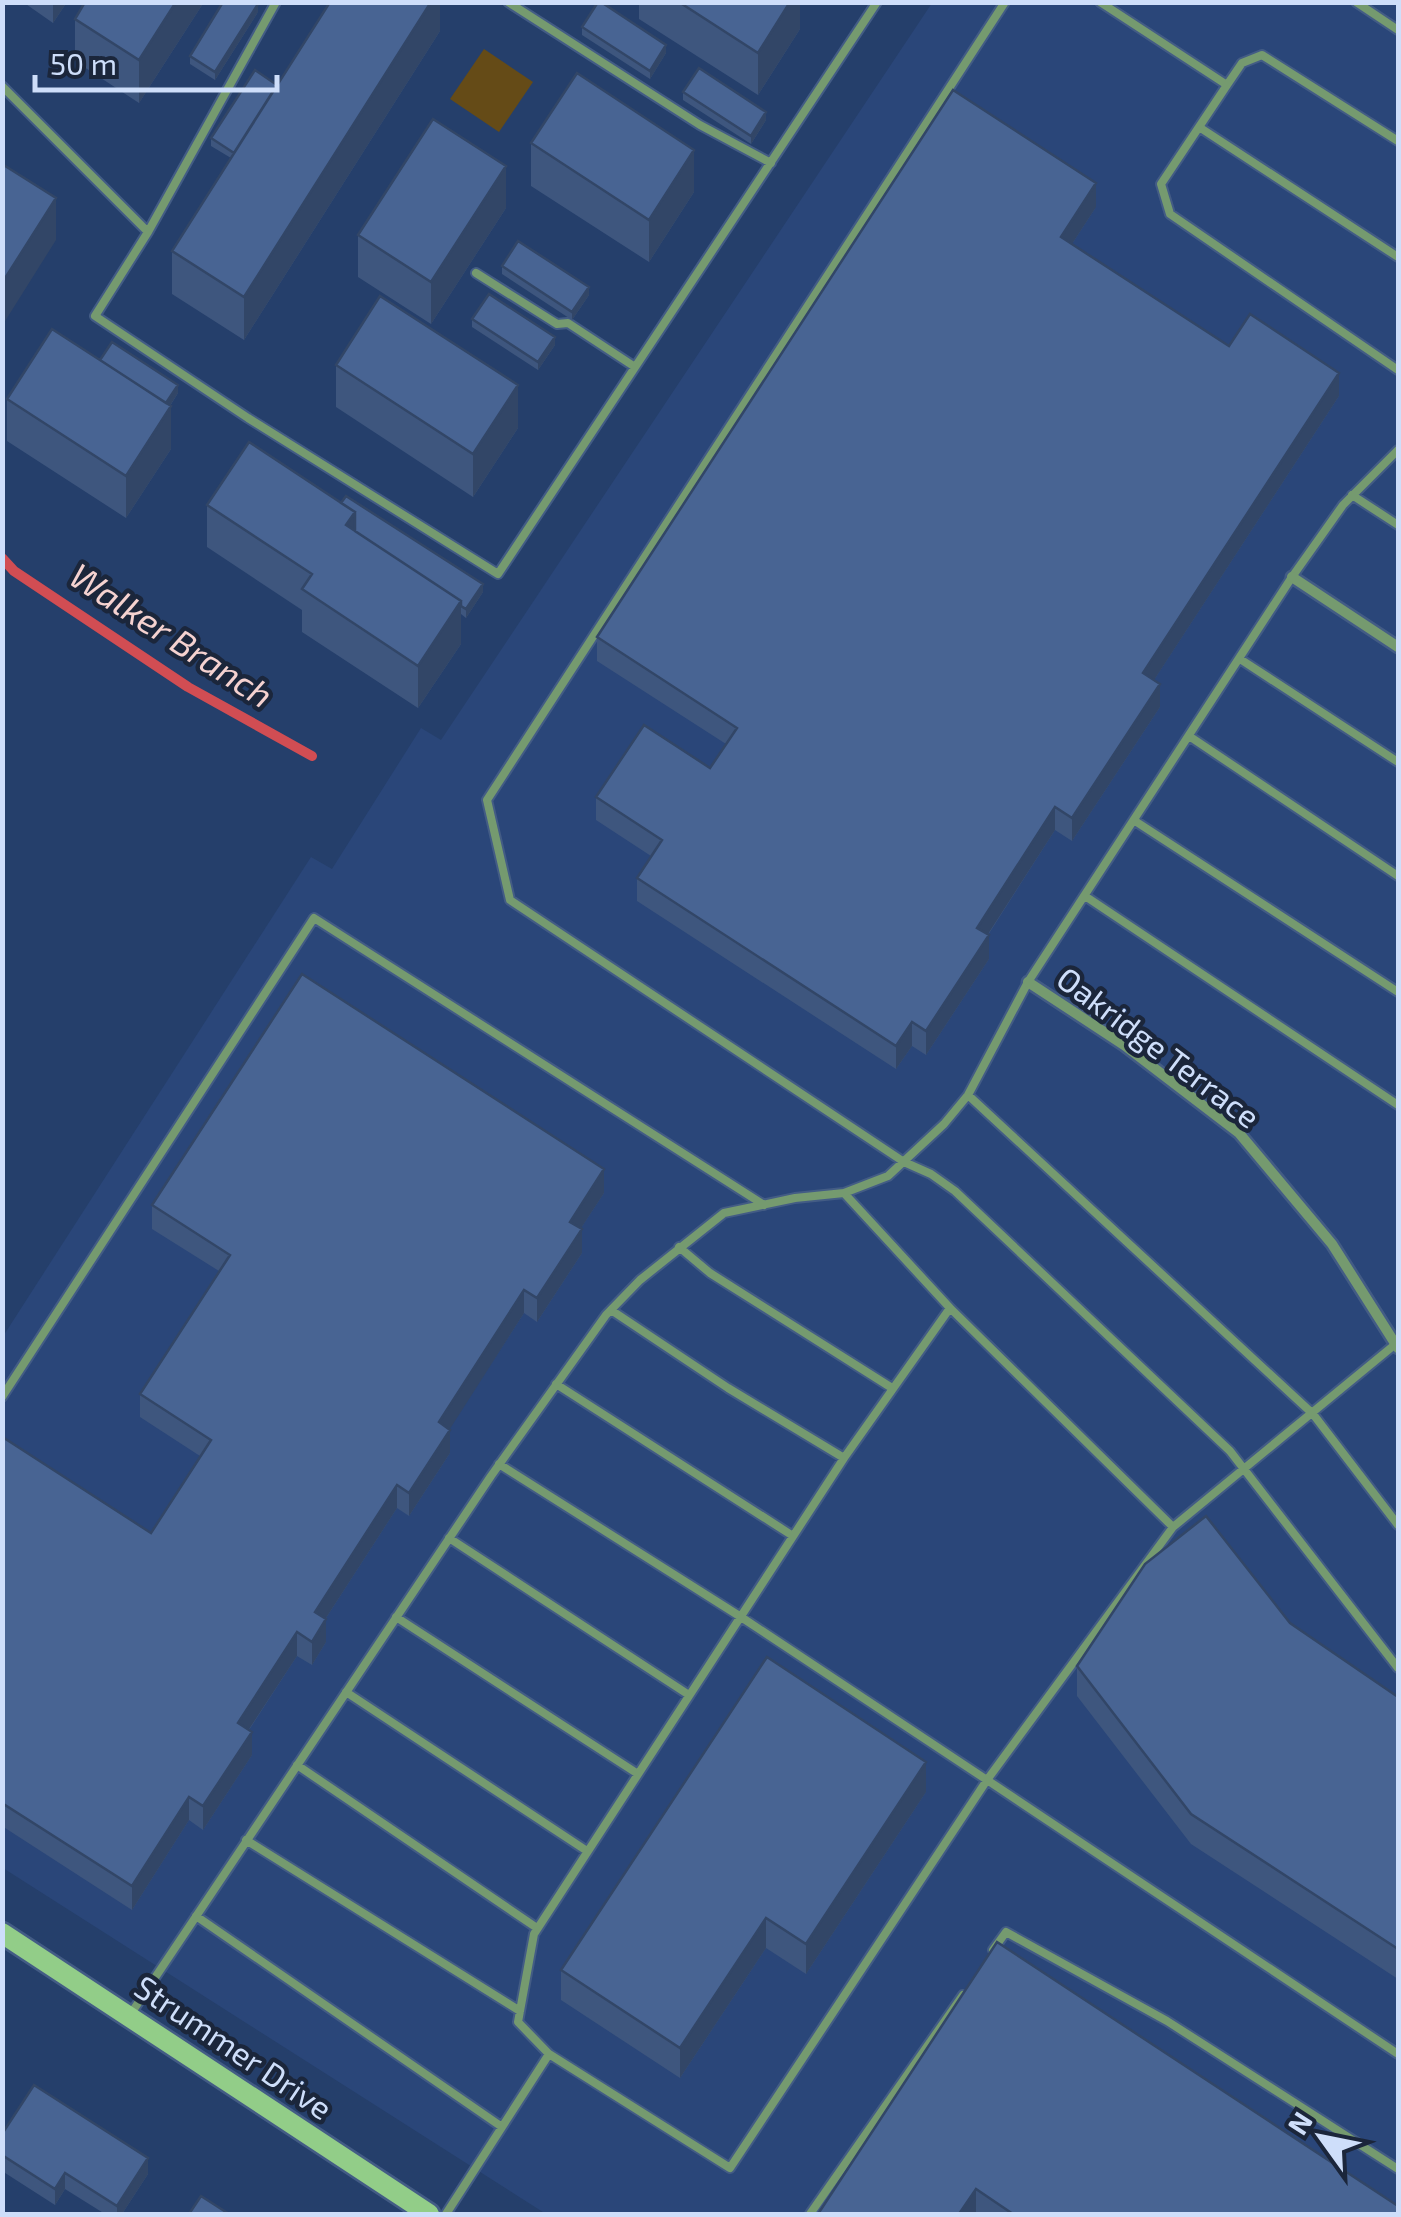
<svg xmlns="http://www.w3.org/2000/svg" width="1401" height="2217" font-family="'Exo 2',sans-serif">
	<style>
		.built { fill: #2a4679 }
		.green { fill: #654b17 }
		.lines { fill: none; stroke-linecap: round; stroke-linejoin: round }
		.stream { stroke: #d14d53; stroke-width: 10 }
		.lane-casing { stroke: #435c85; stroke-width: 12 }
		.street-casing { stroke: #435c85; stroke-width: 15 }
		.secondary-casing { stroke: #435c85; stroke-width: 25 }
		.lane { stroke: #759a6f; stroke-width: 8 }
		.street { stroke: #759a6f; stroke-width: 10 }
		.secondary { stroke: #92cd88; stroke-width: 20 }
		.wall { fill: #3e567e }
		.shaded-wall { fill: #324667 }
		.building { fill: #486493; stroke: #324667; stroke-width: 2.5 }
		.labels { text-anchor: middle; stroke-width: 9; stroke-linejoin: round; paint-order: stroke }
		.street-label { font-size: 32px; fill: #cedefa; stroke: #1b263b }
		.water-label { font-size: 35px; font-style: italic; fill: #f5d2d0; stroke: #1b263b }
	</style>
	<rect width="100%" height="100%" fill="#253f6b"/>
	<path class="built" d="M932 3H1398V2214H546L3 1868 2 1338 311 857 332 869 421 728 441 740Z"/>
	<path class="green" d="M484 49 533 82 499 132 450 99Z"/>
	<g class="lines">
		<path class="stream" d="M2 558 14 571 188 687 312 756"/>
		<g class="lane-casing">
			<path id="lane" d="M276 2 148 232 95 316 248 418 498 574 877 2
				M508 2 700 125 771 163
				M1005 2 487 800 510 900 904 1162 931 1174 955 1191 1230 1451 1398 1668
				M1100 2 1227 85 1161 184 1170 214 1398 370
				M1356 2 1398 30
				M1227 85 1242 63 1262 55 1398 141
				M2 86 148 232
				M1199 127 1398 257
				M476 273 557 324 568 323 635 367
				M1352 495 1398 525
				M1240 659 1398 762
				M1189 736 1398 876
				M1135 821 1398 992
				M1085 896 1398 1105
				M968 1095 1313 1414 1398 1525
				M679 1247 710 1273 892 1388
				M950 1308 1173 1527
				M611 1310 728 1388 844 1458
				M556 1384 793 1536
				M2 1397 314 918 764 1205
				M499 1464 741 1617 987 1780 1173 1527 1398 1342
				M449 1538 689 1695
				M396 1617 638 1774
				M346 1692 587 1851
				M297 1765 537 1928
				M246 1840 520 2011
				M196 1916 502 2127
				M993 1950 1006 1932 1167 2021 1398 2169
				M130 2015 491 1476 606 1315 640 1280 724 1213 795 1198 844 1193 888 1176 944 1124 968 1095 1028 982 1292 577 1343 505 1398 450
				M549 2054 518 2022 534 1934 844 1458 950 1308 844 1193
				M446 2214 549 2054 730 2168 987 1780 1398 2054
				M810 2214 963 1995"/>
		</g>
		<g class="street-casing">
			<path id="street" d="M1292 577 1398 647
				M1028 982 1124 1045 1239 1133 1332 1244 1398 1348"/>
		</g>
		<g class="secondary-casing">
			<path id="secondary" d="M2 1933 429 2214"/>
		</g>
		<use href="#lane" class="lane"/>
		<use href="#street" class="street"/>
		<use href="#secondary" class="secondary"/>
	</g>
	<path class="wall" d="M23 2H67L53 23Z
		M204 2 139 103 75 61V19Z
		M440 2V31L244 340 172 294V251L231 158 211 146V138L277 85Z
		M639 2H800V29L758 95 639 19Z
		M258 12 215 80 190 64V56Z
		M582 27 666 53 650 79 582 35Z
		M683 92 766 120 751 144 683 100Z
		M531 143 694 192 649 262 531 186Z
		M1096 207 1072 244 1229 346 1339 396 1154 680 1160 707 1072 841 1055 830 988 935 989 959 926 1055 912 1046 896 1069 637 901V878L651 856 596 820V797L710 768 726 744 597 661V637Z
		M506 208 431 324 358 277V235Z
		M502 266 589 295 572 320 502 274Z
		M472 319 555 345 538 370 472 327Z
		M336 365 518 428 473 497 336 407Z
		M178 393 170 406 171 449 126 518 7 441V399Z
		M341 503 483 592 466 618 461 614V644L418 708 302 632V610L207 547V505Z
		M604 1193 581 1228 582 1253 537 1322 524 1313 449 1429 450 1453 409 1516 397 1508 326 1618V1642L312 1665 297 1656 249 1730 252 1755 203 1830 189 1820 132 1910 2 1826V1441L151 1533 200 1456 140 1417V1394L219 1271 152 1229V1205Z
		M1290 1623 1398 1697V1979L1191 1844 1077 1696V1666Z
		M926 1792 806 1974 766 1948 680 2078 561 2000V1970Z
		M997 1942 1398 2214H818Z
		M2 2134 148 2174 122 2214H105L65 2189 55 2205 2 2171Z"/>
	<path class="shaded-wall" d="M53 2H67L53 23Z
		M176 2H204L139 103V60Z
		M431 2H440V31L244 340V297Z
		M790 2H800V29L758 95V53Z
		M258 4V12L215 80V72Z
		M666 45V53L650 79V71Z
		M766 112V120L751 144V136Z
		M694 150V192L649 262V220Z
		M506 166V208L431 324V282Z
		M1096 183V207L1061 261V237Z
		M56 198V240L2 326V283Z
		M589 287V295L572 320V312Z
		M555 337V345L538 370V362Z
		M1339 373V396L1143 697V673Z
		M178 385V393L162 418V410Z
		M518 385V428L473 497V454Z
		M171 406V449L126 518V476Z
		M355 512V555L346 525Z
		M483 584V592L466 618V609Z
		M461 601V644L418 708V666Z
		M1160 684V707L1072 841V818Z
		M1055 807V830L977 951V928Z
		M989 935V959L926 1055V1031Z
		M912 1022V1046L896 1069V1046Z
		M604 1169V1193L570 1245V1222Z
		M582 1229V1253L537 1322V1298Z
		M524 1290V1313L439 1446V1422Z
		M450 1430V1453L409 1516V1493Z
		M397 1485V1508L315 1635V1612Z
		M326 1619V1642L312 1665V1642Z
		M297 1632V1656L238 1746V1723Z
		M252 1732V1755L203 1830V1806Z
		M926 1762V1792L806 1974V1944Z
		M189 1797V1820L132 1910V1886Z
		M766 1918V1948L680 2078V2048Z
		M148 2158V2174L122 2214H117V2206Z
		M65 2173V2189L55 2205V2189Z
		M976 2189V2214H959Z"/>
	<path class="building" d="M85 2H176L139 60 75 19Z
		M223 2H255L258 4 215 72 190 56Z
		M330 2H431L244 297 172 251Z
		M598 2H601L666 45 650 71 582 27Z
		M679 2H790L758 53Z
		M699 68 766 112 751 136 683 92Z
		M255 70 277 85 234 153 211 138Z
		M577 73 694 150 649 220 531 143Z
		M953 90 1096 183 1061 237 1229 346 1250 314 1339 373 1143 673 1160 684 1072 818 1055 807 977 928 989 935 926 1031 912 1022 896 1046 637 878 662 840 596 797 644 725 710 768 737 728 597 637Z
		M433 119 506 166 431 282 358 235Z
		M2 164 56 198 2 283Z
		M518 241 589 287 572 312 502 266Z
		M489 294 555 337 538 362 472 319Z
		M380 296 518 385 473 454 336 365Z
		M52 329 171 406 126 476 7 399Z
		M112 342 178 385 166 403 100 360Z
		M249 442 355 512 346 525 461 601 418 666 302 589 312 574 207 505Z
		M346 496 483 584 466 609 461 606V601L355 531V512L341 503Z
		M302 974 604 1169 570 1222 582 1229 537 1298 524 1290 439 1422 450 1430 409 1493 397 1485 315 1612 326 1619 312 1642 297 1632 238 1723 252 1732 203 1806 189 1797 132 1886 2 1803V1441L4 1438 151 1533 211 1440 140 1394 230 1255 152 1205Z
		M1206 1516 1290 1623 1398 1697V1949L1191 1814 1077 1666 1145 1564Z
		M767 1657 926 1762 806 1944 766 1918 680 2048 561 1970Z
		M997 1942 1398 2206V2214H1013L976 2189 959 2214H818Z
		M34 2085 148 2158 117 2206 65 2173 55 2189 2 2155V2134Z
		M201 2196 229 2214H189Z"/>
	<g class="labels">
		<g class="street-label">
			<text transform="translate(1158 1048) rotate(37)" y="11">Oakridge Terrace</text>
			<text transform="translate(233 2048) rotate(34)" y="11">Strummer Drive</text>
		</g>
		<g class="water-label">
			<text transform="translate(171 636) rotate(33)" y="12">Walker Branch</text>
		</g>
	</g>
	<rect width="1401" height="2217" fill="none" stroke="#cedefa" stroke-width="10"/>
	<g transform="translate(1321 2137) rotate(303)" stroke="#1b263b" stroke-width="8" paint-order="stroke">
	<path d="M0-8L18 38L0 25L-18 38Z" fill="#cedefa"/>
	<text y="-15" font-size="28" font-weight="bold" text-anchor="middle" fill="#cedefa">N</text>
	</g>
	<path d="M35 75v15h242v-15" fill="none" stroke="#cedefa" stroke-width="5"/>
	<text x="50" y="75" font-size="30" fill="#cedefa" stroke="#1b263b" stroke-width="8" paint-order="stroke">50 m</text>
</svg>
